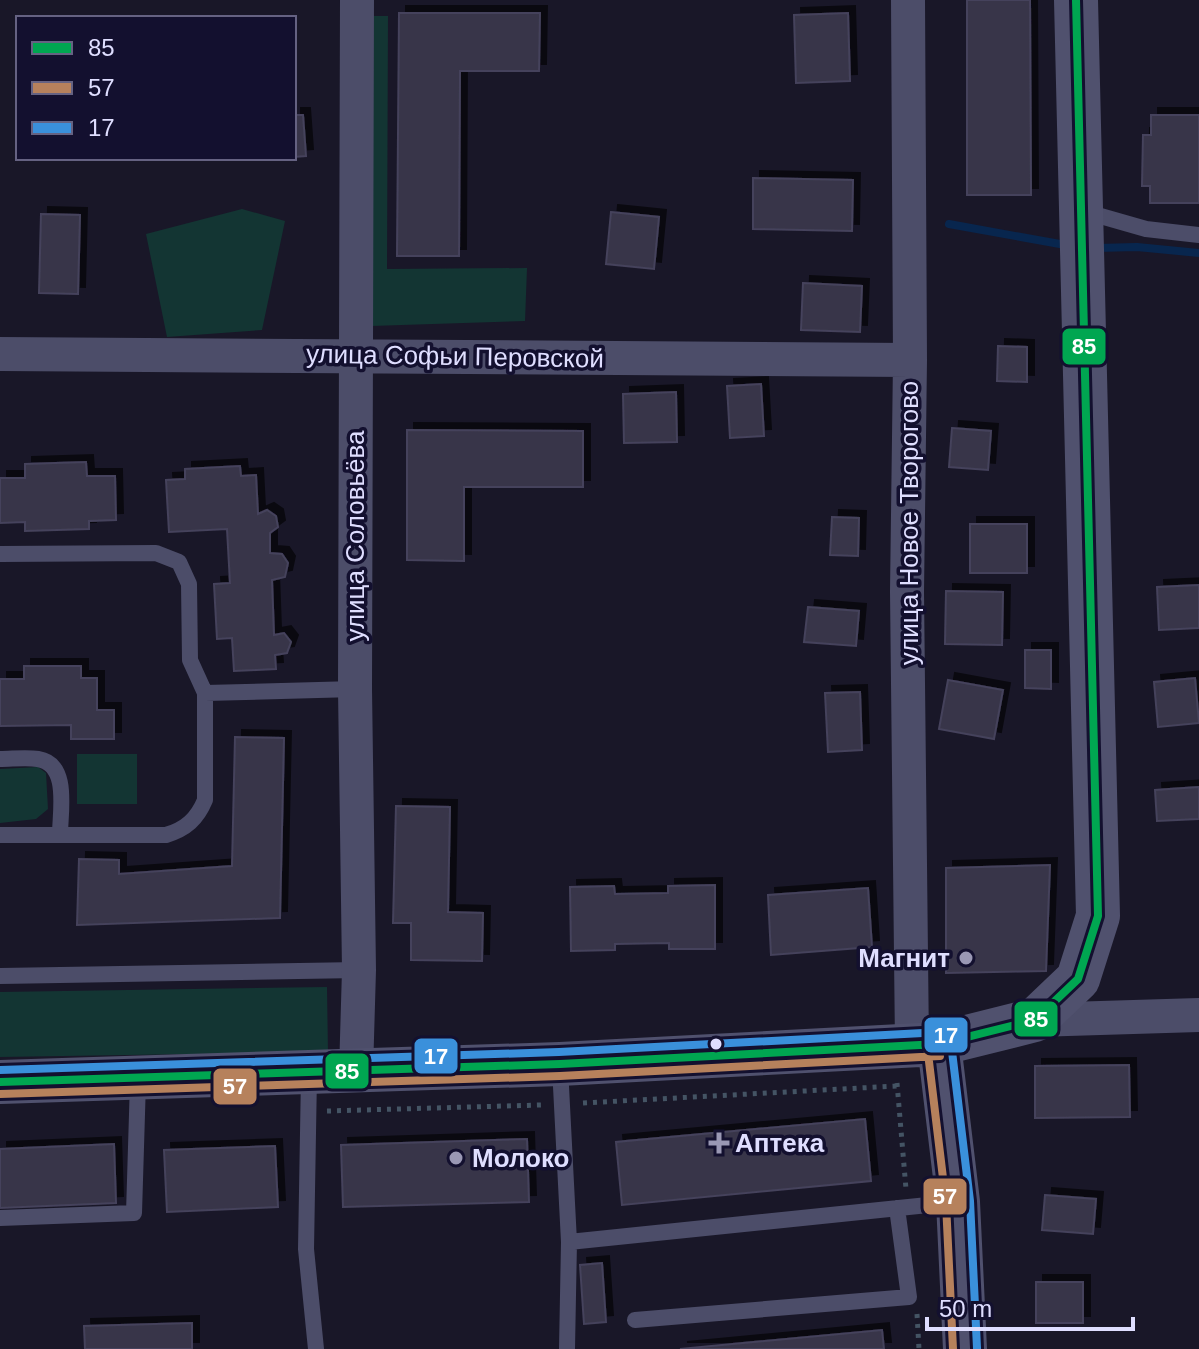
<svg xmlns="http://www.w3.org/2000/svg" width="1199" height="1349" font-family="Arial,sans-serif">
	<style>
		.green { fill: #133533 }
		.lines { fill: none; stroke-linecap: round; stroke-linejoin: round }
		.stream { stroke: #08264e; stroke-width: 8 }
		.building { fill: #383649; stroke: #45425b; stroke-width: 2; filter: url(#shadow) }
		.path { stroke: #445464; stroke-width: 5; stroke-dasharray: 4 6; stroke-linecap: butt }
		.lane { stroke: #4c4d69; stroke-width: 16 }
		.street { stroke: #4c4d69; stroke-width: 34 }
		.secondary { stroke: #50516e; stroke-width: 44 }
		.bus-1-casing { stroke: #13102f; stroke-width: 14 }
		.bus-2-casing { stroke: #13102f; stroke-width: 14 }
		.bus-3-casing { stroke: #13102f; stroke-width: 14 }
		.bus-1 { stroke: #00a651; stroke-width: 8 }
		.bus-2 { stroke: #b6815c; stroke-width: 8 }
		.bus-3 { stroke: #3a90db; stroke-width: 8 }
		.poi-dot { fill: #9a98b4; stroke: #13102f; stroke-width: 3 }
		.bus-dot { fill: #dfdeff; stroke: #13102f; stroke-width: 3 }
		.labels { text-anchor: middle; stroke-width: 7; stroke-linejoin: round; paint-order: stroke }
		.street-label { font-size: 26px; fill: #dfdeff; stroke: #13102f }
		.poi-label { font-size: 26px; font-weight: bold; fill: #dfdeff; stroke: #13102f; text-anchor: start }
		.line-badge { stroke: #13102f; stroke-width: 3 }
		.badge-label { font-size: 22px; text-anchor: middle; font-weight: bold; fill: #fff }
	</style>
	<defs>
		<filter id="shadow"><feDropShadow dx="7" dy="-7" stdDeviation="0" flood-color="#0009"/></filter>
	</defs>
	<rect width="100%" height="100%" fill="#191728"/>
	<path class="green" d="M368 16H388L387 269 527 268 525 321 371 326Z
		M242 209 285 221 262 330 167 337 146 234Z
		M137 754V804H77V754Z
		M38 767 46 773 48 809 36 819 0 823V769Z
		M327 987 328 1052 0 1057V992Z"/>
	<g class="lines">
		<path class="stream" d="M949 224 1071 246
			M1096 248 1137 247 1199 253"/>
	</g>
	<path class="building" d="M967 0H1030L1031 195H967Z
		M399 13H540L539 71H460L459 256H397Z
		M848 13 850 81 796 83 794 15Z
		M294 115H303L306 156 294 157Z
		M1151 115H1199V203H1150V186H1142L1143 135H1151Z
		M753 178 853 180 852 231 753 229Z
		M611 212 659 217 654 269 606 264Z
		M41 214 80 215 78 294 39 293Z
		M803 283 862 286 860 332 801 330Z
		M998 346 1027 347V382L997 381Z
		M761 384 764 436 730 438 727 386Z
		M676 392 677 442 624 443 623 394Z
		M952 428 991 431 988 470 949 467Z
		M407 430 583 431V487H464V561L407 560Z
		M86 462 87 476H115L116 520 89 521V529L25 531V522L0 523V478H25V464Z
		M240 466 241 476 256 475 258 514 267 510 276 516 278 527 270 533V553L282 554 288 563 285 577 272 580 274 635 284 633 291 642 287 653 275 655 276 669 234 671 232 638 217 639 214 584 230 583 227 529 169 532 166 480 185 479V469Z
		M832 517 859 518 858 556 830 555Z
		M970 524H1027V573H970Z
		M1199 585V628L1159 630 1157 587Z
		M946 591 1003 592 1002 645 945 644Z
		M808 607 859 611 856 646 804 642Z
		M1025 650H1051V689L1025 688Z
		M24 666H81V678H97V710H114V739H71V725L0 726V679H24Z
		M1195 678 1199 723 1158 727 1154 682Z
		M948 680 1003 690 994 739 939 729Z
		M860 692 862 750 828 752 825 693Z
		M235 737 284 738 280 918 77 925 79 859 119 860V874L232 866Z
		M1199 787V819L1157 821 1155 790Z
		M396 806 450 807 448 912 483 913 482 961 411 960V923H393Z
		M1050 865 1046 971 946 973V868Z
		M715 885V949H669V943L615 944V950L571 951 570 887 614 886 615 894 668 893V886Z
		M868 888 872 947 771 955 768 895Z
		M1129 1065 1130 1117 1035 1118V1066Z
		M865 1119 871 1181 622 1205 616 1142Z
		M527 1139 529 1202 343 1207 341 1145Z
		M114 1144 116 1203 0 1208V1149Z
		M275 1146 278 1207 167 1212 164 1150Z
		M1045 1195 1096 1199 1093 1234 1042 1230Z
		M602 1263 606 1322 584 1324 580 1265Z
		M1036 1282H1083V1323H1036Z
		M192 1323V1349H85L84 1326Z
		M882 1330 884 1349H680Z"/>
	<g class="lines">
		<path class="path" d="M897 1083 906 1189
			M583 1103 897 1086
			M327 1111 541 1105
			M917 1314 919 1349"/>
		<path class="lane" d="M1083 211 1146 229 1199 235
			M0 554 156 553 179 562 189 584 190 660 205 693
			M0 759C12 759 26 757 38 759 70 764 60 811 60 835
			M0 835H166C186 829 197 819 205 800V693L355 689
			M0 976 359 970
			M560 1067 569 1242 567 1349
			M309 1075 306 1249 316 1349
			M0 1218 134 1213 138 1081
			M569 1242 957 1202
			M635 1320 909 1297 897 1208"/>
		<path class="street" d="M908 0 910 360 907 592 912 1046
			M0 354 910 360
			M1035 1020 1199 1015
			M356 1072 359 970 355 689 357 0"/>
		<path class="secondary" d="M939 1044 958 1202 965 1349
			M0 1082 560 1064 939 1044 1035 1020 1078 979 1098 916 1076 0"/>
		<g class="bus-1-casing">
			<path id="bus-1" d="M0 1082 560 1064 939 1044 1035 1020 1078 979 1098 916 1076 0"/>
		</g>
		<g class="bus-2-casing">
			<path id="bus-2" d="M927 1045 946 1203 953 1349
				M0 1094 560 1076 940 1056"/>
		</g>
		<g class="bus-3-casing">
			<path id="bus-3" d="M0 1070 559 1052 942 1032 948 1036 951 1043 970 1201 977 1348"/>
		</g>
		<use href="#bus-1" class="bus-1"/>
		<use href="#bus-2" class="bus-2"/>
		<use href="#bus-3" class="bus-3"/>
	</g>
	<g class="poi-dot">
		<circle cx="966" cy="958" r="8"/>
		<path d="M715 1131h8v8h8v8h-8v8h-8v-8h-8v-8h8z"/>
		<circle cx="456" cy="1158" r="8"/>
	</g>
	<circle class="bus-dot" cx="716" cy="1044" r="7"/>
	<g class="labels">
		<g class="street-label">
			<text transform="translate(455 356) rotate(1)" y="9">улица Софьи Перовской</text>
			<text transform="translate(909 523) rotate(-90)" y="9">улица Новое Творогово</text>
			<text transform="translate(355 536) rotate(-90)" y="9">улица Соловьёва</text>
		</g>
		<g class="poi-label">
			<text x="950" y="967" text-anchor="end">Магнит</text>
			<text x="735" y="1152">Аптека</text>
			<text x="472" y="1167">Молоко</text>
		</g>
	</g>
	<g class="line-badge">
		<rect x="1061" y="327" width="46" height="39" rx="8" fill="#00a651"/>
		<rect x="1013" y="1000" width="46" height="38" rx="8" fill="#00a651"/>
		<rect x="923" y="1016" width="46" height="38" rx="8" fill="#3a90db"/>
		<rect x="413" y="1037" width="46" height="38" rx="8" fill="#3a90db"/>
		<rect x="324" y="1052" width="46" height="38" rx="8" fill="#00a651"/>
		<rect x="212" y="1067" width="46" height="39" rx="8" fill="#b6815c"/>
		<rect x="922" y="1177" width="46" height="39" rx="8" fill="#b6815c"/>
	</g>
	<g class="badge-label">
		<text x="1084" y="354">85</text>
		<text x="1036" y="1027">85</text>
		<text x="946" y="1043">17</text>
		<text x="436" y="1064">17</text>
		<text x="347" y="1079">85</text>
		<text x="235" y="1094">57</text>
		<text x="945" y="1204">57</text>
	</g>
	<rect x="16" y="16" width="280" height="144" fill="#13102f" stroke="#656282" stroke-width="2"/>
	<rect x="32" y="42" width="40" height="12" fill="#00a651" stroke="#656282" stroke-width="2"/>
	<text x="88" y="56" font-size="24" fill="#dfdeff">85</text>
	<rect x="32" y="82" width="40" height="12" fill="#b6815c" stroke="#656282" stroke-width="2"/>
	<text x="88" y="96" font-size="24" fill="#dfdeff">57</text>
	<rect x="32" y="122" width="40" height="12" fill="#3a90db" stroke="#656282" stroke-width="2"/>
	<text x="88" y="136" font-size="24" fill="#dfdeff">17</text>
	<path d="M927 1317v12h206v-12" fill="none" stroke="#dfdeff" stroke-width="4"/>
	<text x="939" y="1317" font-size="24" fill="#dfdeff" stroke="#13102f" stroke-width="6" paint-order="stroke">50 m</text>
</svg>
